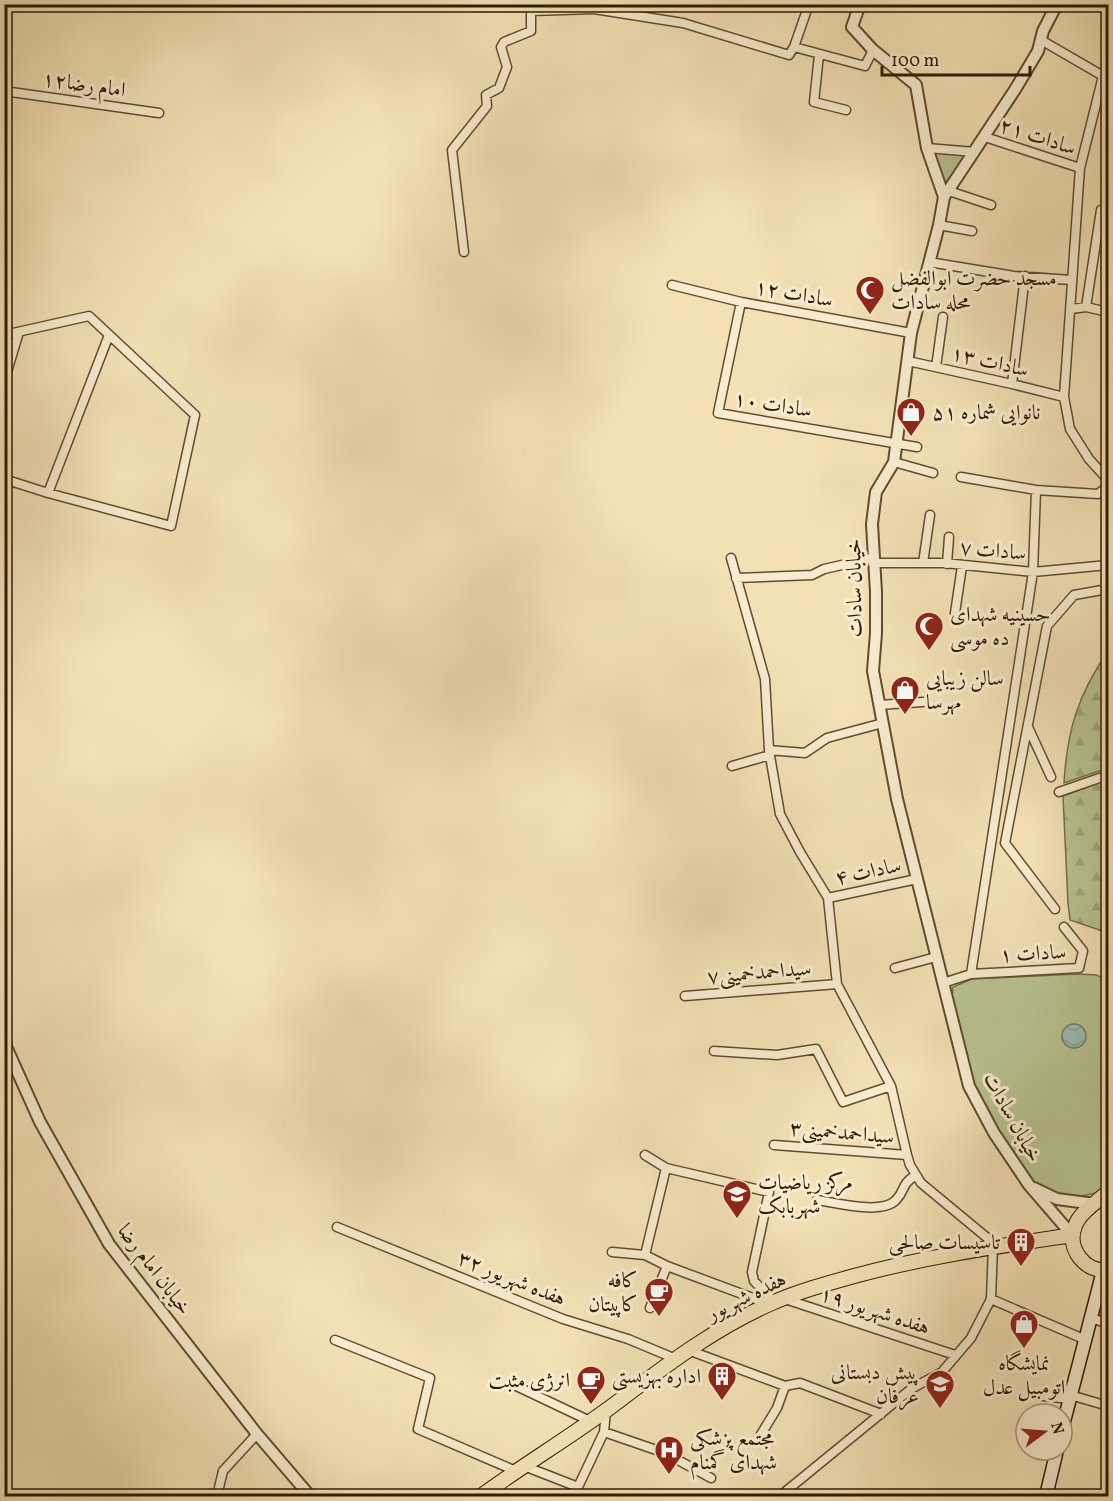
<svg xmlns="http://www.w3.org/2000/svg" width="1113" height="1501" font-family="Vollkorn,Amiri,serif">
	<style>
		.forest { fill: url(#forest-firs); stroke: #746e48; stroke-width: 1.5 }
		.green { fill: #b8c390; stroke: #746e48; stroke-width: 1.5 }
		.water { fill: url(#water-waves); stroke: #717b6b; stroke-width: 1.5 }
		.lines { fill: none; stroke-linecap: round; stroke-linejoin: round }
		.minor-casing { stroke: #614c2d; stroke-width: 11 }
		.tertiary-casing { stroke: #614c2d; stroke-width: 14 }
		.secondary-casing { stroke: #301a00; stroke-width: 15 }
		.primary-casing { stroke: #301a00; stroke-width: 16 }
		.minor { stroke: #f7eccf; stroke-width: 8 }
		.tertiary { stroke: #f7eccf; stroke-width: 10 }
		.secondary { stroke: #f7eccf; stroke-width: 12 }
		.primary { stroke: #f3e1b5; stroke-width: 14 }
		.labels { text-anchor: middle; stroke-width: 6; stroke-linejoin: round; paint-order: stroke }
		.street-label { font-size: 21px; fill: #301a00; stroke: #f7eccf }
		.poi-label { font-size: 21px; fill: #301a00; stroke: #f7eccf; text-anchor: start }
	</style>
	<defs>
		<pattern id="forest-firs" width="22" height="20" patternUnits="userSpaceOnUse" patternTransform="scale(1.5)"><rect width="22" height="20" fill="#b8c390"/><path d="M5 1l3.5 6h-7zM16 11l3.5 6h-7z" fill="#9ea77a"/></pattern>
		<pattern id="water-waves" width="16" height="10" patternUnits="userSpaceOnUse" patternTransform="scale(1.5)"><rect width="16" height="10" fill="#9cbcb3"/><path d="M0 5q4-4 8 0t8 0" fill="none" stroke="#87a198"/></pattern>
	</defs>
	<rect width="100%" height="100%" fill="#f3e1b5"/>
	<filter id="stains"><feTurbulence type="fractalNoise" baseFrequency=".00333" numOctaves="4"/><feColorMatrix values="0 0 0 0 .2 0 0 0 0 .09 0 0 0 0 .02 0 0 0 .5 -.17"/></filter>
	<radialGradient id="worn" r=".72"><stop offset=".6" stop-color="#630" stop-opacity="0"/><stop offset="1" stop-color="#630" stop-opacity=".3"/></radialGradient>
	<path class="forest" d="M1108 651V768L1064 783C1067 730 1078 695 1108 651Z
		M1108 779V933L1070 920 1068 903 1063 796Z"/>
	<path class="green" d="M931 151 968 154 945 184Z
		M1078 974 1097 975 1108 983V1184L1096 1193 1072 1198 1060 1196 1032 1181 995 1128 973 1082 952 999 953 987 972 979Z"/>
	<path class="water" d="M1062 1036a12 12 0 1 1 24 0a12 12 0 1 1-24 0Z"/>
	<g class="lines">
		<g class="minor-casing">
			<path id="minor" d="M1041 40 1103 76
				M794 47 865 66 873 50
				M819 55 814 102 846 110
				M1108 69 1103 76 1080 168 1064 397 1070 429 1089 459 1108 480
				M4 91 159 113
				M985 137 1080 168
				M927 148 975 152
				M949 191 991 205
				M939 225 972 231
				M464 252 452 150 487 106 486 95 499 88 507 67 501 47 504 42 531 31V11L594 9 683 23 789 55 794 47 809 4
				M929 262 1014 276 1072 280
				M672 285 741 302 911 333
				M741 302 718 413 917 447
				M1086 307 1101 210
				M1071 309 1086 307 1108 312
				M4 335 89 316 195 415 171 526 48 493 4 479
				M908 361 1012 384 1064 397
				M936 367 943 317
				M4 382 19 332
				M1012 384 1025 276
				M894 462 933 473
				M961 477 1036 490 1098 494 1108 486
				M48 493 109 335
				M731 558 765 679 769 750 780 814 800 852 828 898 837 984 891 1086 907 1155 910 1165 921 1183 997 1246
				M873 563H945L1033 572 1108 565
				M923 563 930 515
				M947 564 949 537
				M736 578 812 575 824 569 873 558
				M955 613 962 566
				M879 705 923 702
				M1028 727 1051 777
				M769 750 805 753 827 738 883 723
				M732 766 770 755
				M1059 792 1108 775
				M828 898 917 879
				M1055 909 1005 843 1047 626 1074 595 1108 589
				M895 968 936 957
				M971 974 1033 572 1036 490
				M943 983 971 974 1079 968 1083 951 1064 927
				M685 996 837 984
				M714 1051 777 1055 816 1049 843 1102 891 1086
				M774 1145 907 1155
				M645 1155 666 1168 769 1192 752 1272 754 1281 774 1302
				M817 1200C837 1203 882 1215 896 1200 906 1190 900 1185 916 1175
				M337 1227 563 1319 628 1339 676 1359
				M612 1252 645 1255 667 1266 769 1304
				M645 1255 666 1168
				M785 1299 955 1355
				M991 1299 1086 1340
				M650 1308 667 1266
				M1092 1318 1108 1324
				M335 1340 430 1378 418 1429 516 1471
				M688 1350 785 1386 800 1383 881 1414
				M512 1384 590 1421
				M1035 1395 1069 1399
				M1070 1395 1108 1406
				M604 1432 665 1453 711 1478
				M757 1441 777 1408 785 1386
				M524 1466 578 1487
				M217 1496 223 1471 257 1434
				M577 1496 578 1487 604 1432 606 1410
				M780 1496 911 1389 942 1372 971 1338 991 1299 993 1246"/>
		</g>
		<g class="tertiary-casing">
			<path id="tertiary" d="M860 4 852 27 873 50 916 85 927 148 944 197
				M1057 4 1043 31 1038 51 1016 88 944 197 939 225 911 333 894 462 876 492 872 524 876 592V633L873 671 897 799 969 1086 994 1133 1029 1185 1072 1235
				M4 1042 40 1122 109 1244 257 1434 310 1496
				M1034 1188 1057 1199 1095 1204"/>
		</g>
		<g class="secondary-casing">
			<path id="secondary" d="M1062 1429 1103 1271
				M1046 1496 1057 1450"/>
		</g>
		<g class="primary-casing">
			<path id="primary" d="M1108 1192C1097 1202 1080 1212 1075 1226 1066 1248 1085 1273 1108 1270
				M481 1496C522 1466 567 1439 608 1409 660 1370 712 1329 772 1303 799 1291 829 1283 858 1275 929 1256 1000 1246 1072 1235"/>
		</g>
		<use href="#minor" class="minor"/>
		<use href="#tertiary" class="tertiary"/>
		<use href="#secondary" class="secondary"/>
		<use href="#primary" class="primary"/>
	</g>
	<defs>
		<g id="mosque-pin" transform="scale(1.5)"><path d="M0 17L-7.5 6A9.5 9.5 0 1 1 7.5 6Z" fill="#8f2418" stroke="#f7eccf"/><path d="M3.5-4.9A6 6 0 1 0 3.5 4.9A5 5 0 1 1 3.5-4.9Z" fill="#fff"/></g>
		<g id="shop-pin" transform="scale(1.5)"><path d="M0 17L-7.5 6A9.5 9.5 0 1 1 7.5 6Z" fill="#8f2418" stroke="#f7eccf"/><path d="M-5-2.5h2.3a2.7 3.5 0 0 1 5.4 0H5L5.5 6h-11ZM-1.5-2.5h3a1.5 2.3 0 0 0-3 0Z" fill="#fff"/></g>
		<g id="school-pin" transform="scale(1.5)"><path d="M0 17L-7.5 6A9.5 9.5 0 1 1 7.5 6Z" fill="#8f2418" stroke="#f7eccf"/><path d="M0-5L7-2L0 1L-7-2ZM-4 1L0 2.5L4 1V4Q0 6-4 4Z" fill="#fff"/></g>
		<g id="building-pin" transform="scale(1.5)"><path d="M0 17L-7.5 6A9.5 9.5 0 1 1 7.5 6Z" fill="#8f2418" stroke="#f7eccf"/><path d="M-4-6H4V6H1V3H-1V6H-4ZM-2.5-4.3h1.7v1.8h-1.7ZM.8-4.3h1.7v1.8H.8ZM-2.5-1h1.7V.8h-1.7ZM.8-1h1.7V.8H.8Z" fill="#fff"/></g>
		<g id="cafe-pin" transform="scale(1.5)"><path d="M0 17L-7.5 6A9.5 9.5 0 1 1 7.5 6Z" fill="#8f2418" stroke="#f7eccf"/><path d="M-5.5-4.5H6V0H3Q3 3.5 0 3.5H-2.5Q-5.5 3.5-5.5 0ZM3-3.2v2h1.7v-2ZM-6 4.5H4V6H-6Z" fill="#fff"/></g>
		<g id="hospital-pin" transform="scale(1.5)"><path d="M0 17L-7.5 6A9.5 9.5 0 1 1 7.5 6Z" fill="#8f2418" stroke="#f7eccf"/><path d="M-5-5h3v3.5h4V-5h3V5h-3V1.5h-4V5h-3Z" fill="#fff"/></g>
	</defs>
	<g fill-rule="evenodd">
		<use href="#mosque-pin" x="870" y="290"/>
		<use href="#shop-pin" x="911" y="412"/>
		<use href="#mosque-pin" x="929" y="626"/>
		<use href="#shop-pin" x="905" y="690"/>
		<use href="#school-pin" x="737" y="1194"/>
		<use href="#building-pin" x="1021" y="1242"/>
		<use href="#cafe-pin" x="659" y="1292"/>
		<use href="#shop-pin" x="1024" y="1324"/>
		<use href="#building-pin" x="722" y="1376"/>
		<use href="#cafe-pin" x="591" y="1380"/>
		<use href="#school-pin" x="940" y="1384"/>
		<use href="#hospital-pin" x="669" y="1450"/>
	</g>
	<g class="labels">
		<g class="street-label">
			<text transform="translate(84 84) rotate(8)" y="7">امام رضا۱۲</text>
			<text transform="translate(1038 136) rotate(18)" y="7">سادات ۲۱</text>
			<text transform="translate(794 293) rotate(10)" y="7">سادات ۱۲</text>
			<text transform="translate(990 361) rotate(13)" y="7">سادات ۱۳</text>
			<text transform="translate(773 404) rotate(9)" y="7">سادات ۱۰</text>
			<text transform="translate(993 550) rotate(5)" y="7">سادات ۷</text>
			<text transform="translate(854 588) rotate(-91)" y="7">خیابان سادات</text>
			<text transform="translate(868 871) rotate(-12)" y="7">سادات ۴</text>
			<text transform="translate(1033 953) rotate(-3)" y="7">سادات ۱</text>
			<text transform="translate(759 972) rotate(-5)" y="7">سیداحمدخمینی۷</text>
			<text transform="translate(1013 1117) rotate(61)" y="7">خیابان سادات</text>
			<text transform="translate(842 1132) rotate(5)" y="7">سیداحمدخمینی۳</text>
			<text transform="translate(155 1269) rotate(53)" y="7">خیابان امام رضا</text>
			<text transform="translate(512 1278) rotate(22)" y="7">هفده شهریور ۳۲</text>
			<text transform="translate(746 1296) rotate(-26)" y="7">هفده شهریور</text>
			<text transform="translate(875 1310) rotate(18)" y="7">هفده شهریور ۱۹</text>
		</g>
		<g class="poi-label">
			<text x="891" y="285">مسجد حضرت ابوالفضل<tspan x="891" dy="24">محله سادات</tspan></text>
			<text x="932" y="419">نانوایی شماره ۵۱</text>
			<text x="950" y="621">حسینیه شهدای<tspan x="950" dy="24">ده موسی</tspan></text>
			<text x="926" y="685">سالن زیبایی<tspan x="926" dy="24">مهرسا</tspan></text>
			<text x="758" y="1189">مرکز ریاضیات<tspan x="758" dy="24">شهربابک</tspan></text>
			<text x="1000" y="1249" text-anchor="end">تاسیسات صالحی</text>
			<text x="638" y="1287" text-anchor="end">کافه<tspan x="638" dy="24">کاپیتان</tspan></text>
			<text x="1024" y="1370" text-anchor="middle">نمایشگاه<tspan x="1024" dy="24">اتومبیل عدل</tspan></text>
			<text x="919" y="1379" text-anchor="end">پیش دبستانی<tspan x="919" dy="24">عرفان</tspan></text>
			<text x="701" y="1383" text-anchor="end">اداره بهزیستی</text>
			<text x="570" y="1387" text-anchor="end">انرژی مثبت</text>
			<text x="690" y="1445">مجتمع پزشکی<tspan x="690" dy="24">شهدای گمنام</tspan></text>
		</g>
	</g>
	<rect width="1113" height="1501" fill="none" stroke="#f3e1b5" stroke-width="24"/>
	<rect x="6" y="6" width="1101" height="1489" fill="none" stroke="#301a00" stroke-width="3"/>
	<rect x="12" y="12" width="1089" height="1477" fill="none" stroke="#301a00" stroke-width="1.5"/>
	<g transform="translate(1044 1432) rotate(74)"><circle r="28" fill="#f7eccf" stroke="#a7987c" stroke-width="1.5"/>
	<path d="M0-4.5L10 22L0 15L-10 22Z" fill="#8f2418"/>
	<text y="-9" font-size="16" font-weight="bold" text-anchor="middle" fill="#301a00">N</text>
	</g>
	<path d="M882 66v9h148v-9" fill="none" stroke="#301a00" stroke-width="3"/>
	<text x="891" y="66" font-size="18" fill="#301a00" stroke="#f7eccf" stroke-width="4.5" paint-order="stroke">100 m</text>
	<rect width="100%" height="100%" filter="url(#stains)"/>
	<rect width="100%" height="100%" fill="url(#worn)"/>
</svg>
